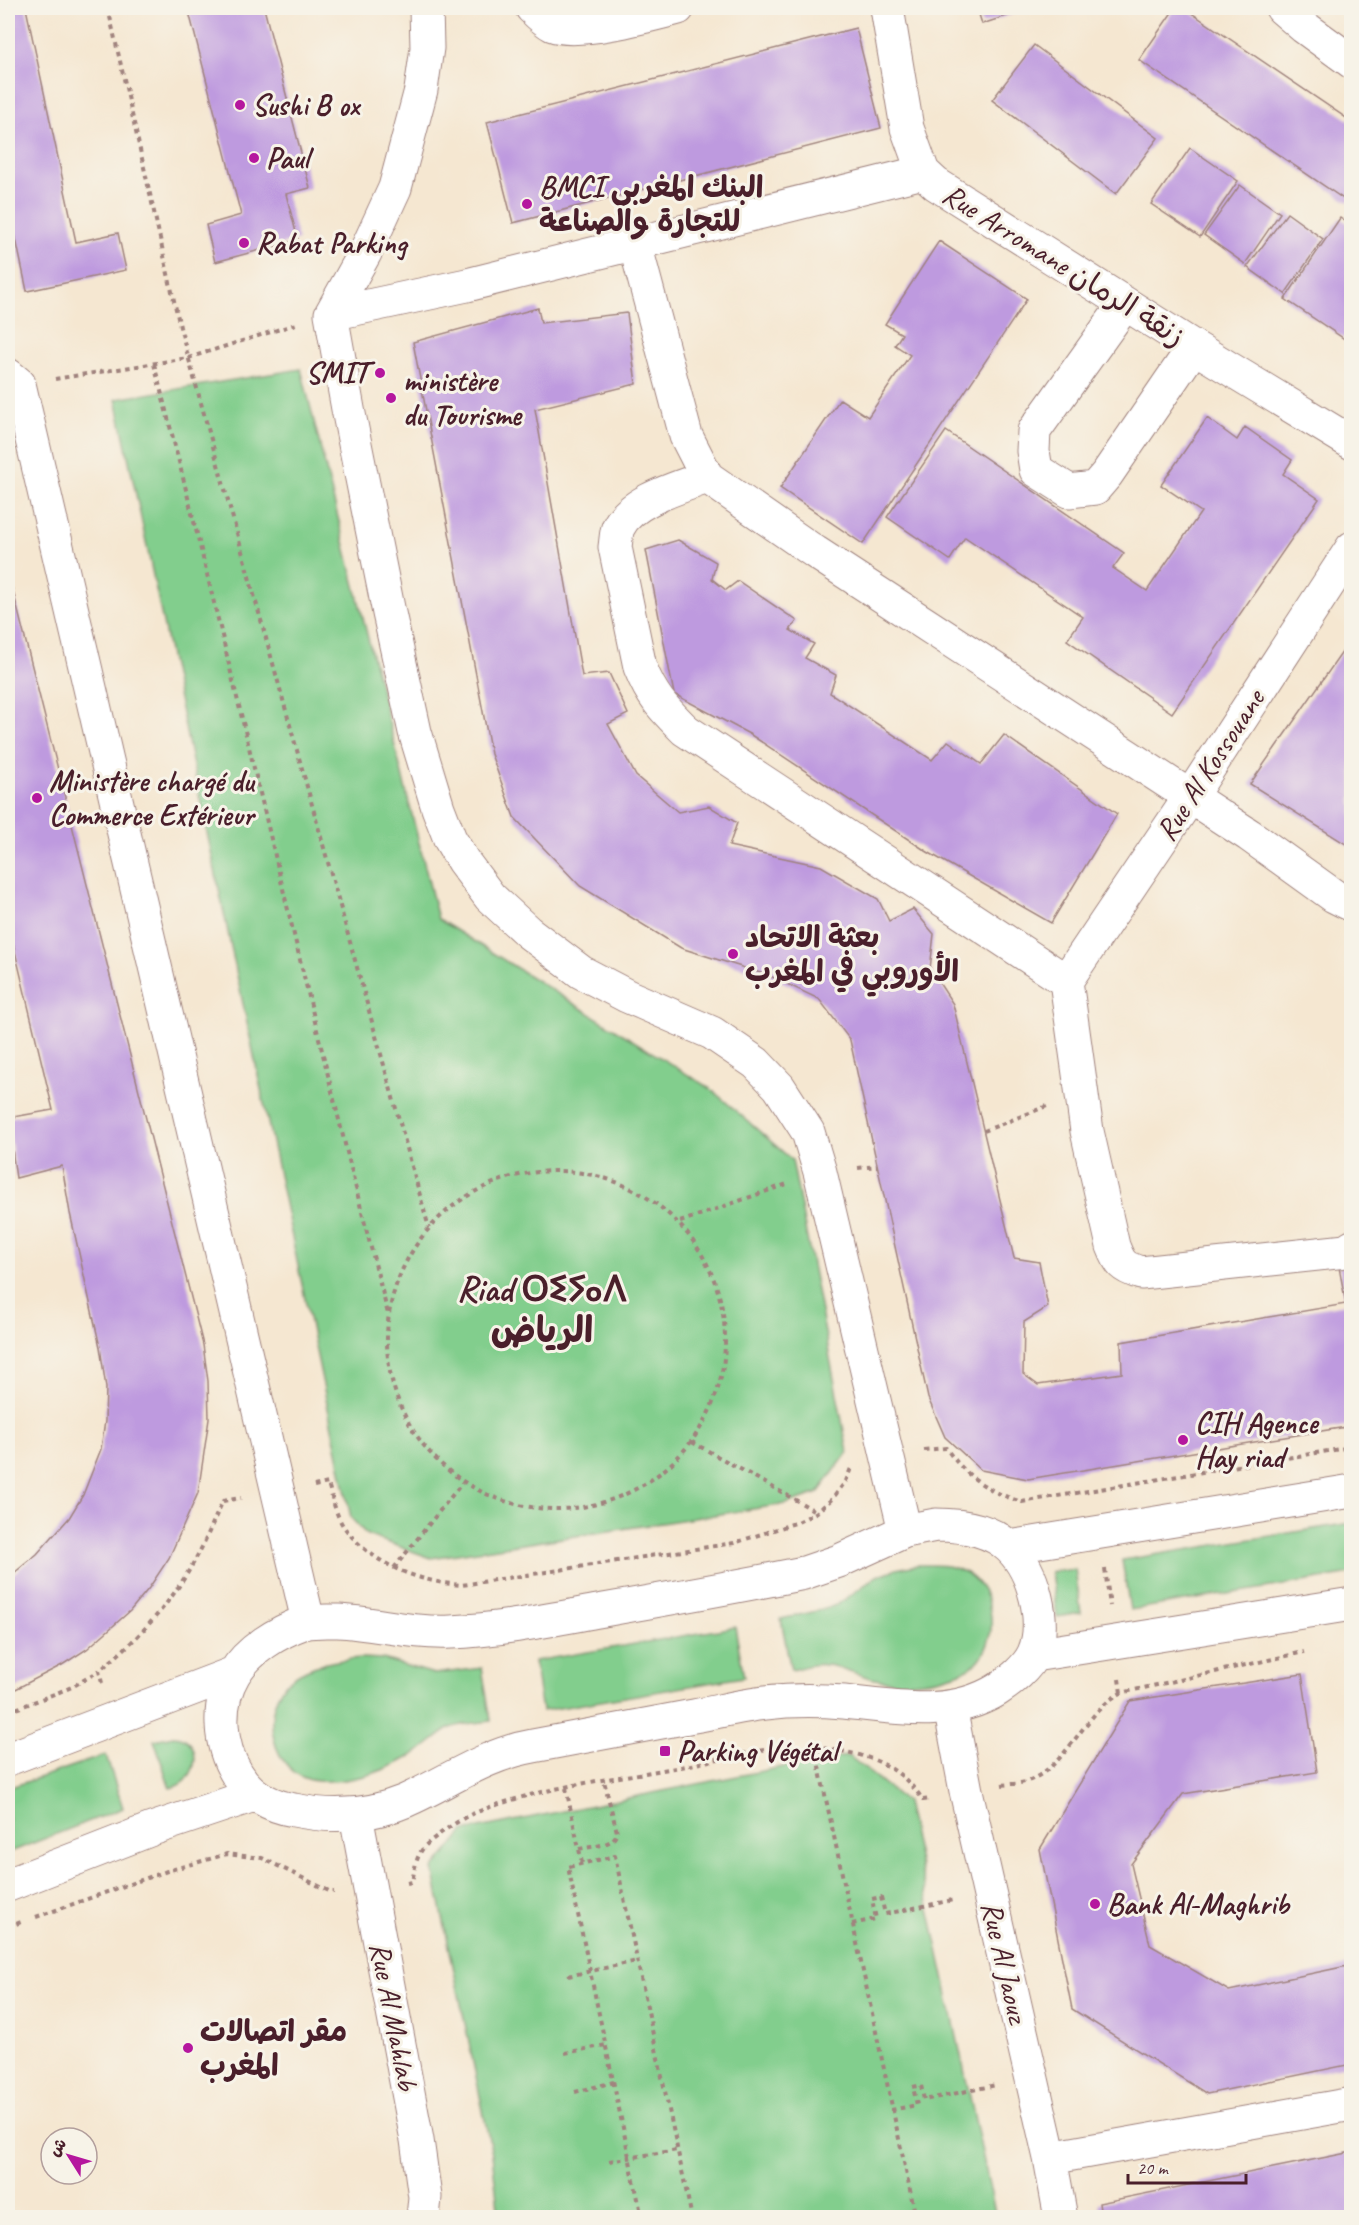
<svg xmlns="http://www.w3.org/2000/svg" width="1359" height="2225" font-family="Caveat,'Playpen Sans Arabic','Noto Sans Tifinagh',sans-serif">
	<style>
		.green { fill: #82ce8d; stroke: #66765c; stroke-width: 1.5 }
		.building { fill: #be9adf }
		.lines { fill: none; stroke-linecap: round; stroke-linejoin: round }
		.minor-casing { stroke: #a0837e; stroke-width: 35 }
		.major-casing { stroke: #a0837e; stroke-width: 35 }
		.path { stroke: #a0837e; stroke-width: 4; stroke-dasharray: 4.5 4.5; stroke-linecap: butt }
		.minor { stroke: #fff; stroke-width: 33 }
		.major { stroke: #fff; stroke-width: 33 }
		.poi-dot { fill: #b5179e; stroke: #f7f3e8; stroke-width: 2 }
		.labels { text-anchor: middle; stroke-width: 6; stroke-linejoin: round; paint-order: stroke }
		.poi-label { font-size: 30px; font-weight: bold; fill: #4a1f2b; stroke: #f7f3e8; text-anchor: start }
		.street-label { font-size: 30px; fill: #4a1f2b; stroke: #f7f3e8 }
		.district-label { font-size: 36px; font-weight: bold; fill: #4a1f2b; stroke: #f7f3e8 }
	</style>
	<rect width="100%" height="100%" fill="#f7f3e8"/>
	<filter id="ink" filterUnits="userSpaceOnUse"><feTurbulence type="fractalNoise" baseFrequency=".0167" numOctaves="2"/><feDisplacementMap in="SourceGraphic" scale="12" xChannelSelector="R" yChannelSelector="G"/><feConvolveMatrix kernelMatrix="1 2 1 2 8 2 1 2 1" color-interpolation-filters="sRGB"/></filter>
	<filter id="wash" filterUnits="userSpaceOnUse"><feTurbulence type="fractalNoise" baseFrequency=".008" numOctaves="4" result="noise"/><feDisplacementMap in="SourceGraphic" scale="24" xChannelSelector="R" yChannelSelector="G"/><feGaussianBlur stdDeviation="1.35" result="paint"/><feColorMatrix in="noise" values="0 0 0 0 0 0 0 0 0 0 0 0 0 0 0 0 0 1.4 0 .05"/><feComposite in="paint" operator="in"/></filter>
	<g filter="url(#wash)">
		<rect width="100%" height="100%" fill="#f5e7d1"/>
		<path class="green" d="M301 369 438 919 711 1089 792 1160 848 1452 818 1493 786 1504 431 1558 367 1535 351 1518 116 399Z
			M1351 1523V1574L1130 1610 1122 1560Z
			M917 1565C932 1565 948 1564 962 1571 993 1585 1000 1633 980 1659 973 1668 959 1673 948 1676 925 1683 898 1684 875 1679 859 1676 843 1667 827 1665 814 1663 803 1667 791 1670L781 1619 825 1609 838 1604 877 1576 896 1569Z
			M1075 1569 1081 1613 1057 1617 1051 1572Z
			M735 1627 744 1677 542 1711 534 1661Z
			M361 1658 383 1659 434 1674 482 1668 491 1721C479 1723 462 1723 451 1728 440 1734 431 1743 421 1750 390 1770 356 1783 318 1781 271 1778 256 1705 292 1678 312 1664 337 1660 361 1658Z
			M173 1736C204 1736 201 1782 170 1788L154 1740Z
			M106 1755 123 1808 8 1853V1788Z
			M849 1756 906 1802 996 2217H499L492 2154 433 1869 464 1831 822 1759Z"/>
		<g id="blocks">
			<path class="building" d="M8 8H26L76 242 118 233 126 270 27 291 15 234 8 235Z
				M188 8H264L310 188 286 194 298 240 215 262 206 225 241 215Z
				M977 8H1031L982 24Z
				M1175 8H1184L1352 122V197L1348 202 1139 60Z
				M856 28 881 128 513 223 487 122Z
				M1034 45 1158 138 1116 194 992 100Z
				M1190 148 1238 181 1200 237 1151 204Z
				M1240 185 1280 213 1245 264 1204 235Z
				M1287 213 1323 239 1285 294 1247 267Z
				M1340 218 1352 226V344L1285 299Z
				M939 241 1027 299 863 544 780 488 840 399 868 417 910 355 895 345 902 334 885 324Z
				M538 308 541 323 627 313 636 384 535 409 582 676 609 673 628 714 608 724 636 776 678 812 709 806 737 823 729 846 821 866 878 899 889 921 913 909 934 934 930 969 953 1004 1014 1258 1039 1262 1048 1307 1024 1322 1023 1374 1038 1385 1122 1373 1121 1342 1346 1304 1339 1267 1352 1265V1426L1028 1479 981 1470 945 1437 928 1398 850 1040 819 999 770 976 681 948 580 886 514 817 491 754 413 342Z
				M1207 418 1237 440 1245 427 1292 460 1283 474 1319 499 1172 713 1067 640 1083 617 965 537 950 560 887 517 946 431 1124 553 1113 568 1147 591 1201 512 1161 485Z
				M678 540 716 562 712 579 726 590 738 581 797 621 790 630 814 644 805 658 836 675 830 693 932 760 948 741 981 764 1004 735 1117 814 1051 923 926 851 751 735 674 694 646 550Z
				M8 571 203 1345 208 1381 209 1419 198 1493 169 1558 149 1588 130 1611 87 1649 62 1665 8 1693V1578L37 1554 69 1518 83 1495 101 1449 105 1421 106 1388 100 1347 70 1213 62 1166 16 1178 8 1120V1118L53 1110 8 922Z
				M1345 648 1352 649V848L1250 784Z
				M1302 1674 1317 1772 1183 1794 1131 1864 1150 1945 1229 1991 1352 1965V2064L1207 2094 1072 2009 1040 1849 1130 1701Z
				M1352 2152V2217H1101L1099 2203Z"/>
		</g>
	</g>
	<g filter="url(#ink)">
		<use href="#blocks" fill-opacity="0" stroke="#a0837e" stroke-width="1.5"/>
		<g class="lines">
			<g class="minor-casing">
				<path id="minor" d="M426 8 427 48 421 90 395 188 365 253 331 314 348 409 389 613 415 732 438 808 450 839 463 861 490 897 528 932 581 972 627 996 712 1033 756 1063 779 1087 808 1132 820 1172 905 1531
					M532 8C538 14 545 21 553 25 578 35 651 15 678 8
					M887 8 907 128 923 172 936 184 1194 347 1352 443
					M1282 8 1304 27 1352 62
					M635 244 686 436 707 477 815 552 1249 835 1334 896 1352 905
					M1125 304 1034 431 1033 451 1036 470 1069 491 1095 488 1107 474 1194 347
					M331 314 467 285 923 172
					M8 375 19 384 308 1621
					M707 477C681 487 630 500 618 528 616 533 616 541 615 547L640 667C652 697 663 708 685 730L1066 981 1087 1131 1113 1246C1120 1264 1122 1267 1141 1273L1346 1251 1352 1247
					M1066 981 1190 797 1352 548
					M950 1707 966 1791 1050 2158 1061 2218
					M356 1815 417 2140 425 2197 423 2218
					M1050 2158 1352 2104"/>
			</g>
			<g class="major-casing">
				<path id="major" d="M936 1525C961 1525 991 1529 1010 1548 1034 1571 1047 1622 1034 1653 1028 1667 1010 1682 997 1690 950 1719 895 1707 844 1702 818 1700 790 1700 765 1703 739 1706 713 1713 688 1717 636 1727 584 1736 533 1746 486 1754 448 1782 405 1801 369 1816 332 1818 294 1810 270 1806 249 1794 237 1774 219 1745 216 1704 234 1674 248 1650 278 1632 303 1623 314 1620 327 1621 338 1621 376 1623 413 1634 451 1632 500 1630 549 1620 598 1611 667 1599 735 1587 804 1573L839 1561 905 1531Z
					M1009 1547 1352 1491
					M1034 1655 1352 1604
					M8 1759 234 1673
					M8 1885 152 1829 254 1795"/>
			</g>
			<path class="path" d="M108 8 180 327 429 1228
				M154 364C236 680 306 998 388 1314
				M55 379 188 358 296 324
				M984 1131 1047 1106
				M858 1168 878 1166
				M387 1340a169 169 0 1 1 338 0a169 169 0 1 1-338 0Z
				M680 1222 787 1184
				M692 1442 817 1512
				M924 1450 946 1448C966 1477 989 1492 1022 1502L1352 1447
				M314 1486 328 1483C332 1497 336 1516 344 1527 372 1565 418 1582 462 1585L734 1543 798 1522 817 1512 833 1498 846 1481 851 1468
				M394 1568 462 1483
				M1105 1569 1110 1606
				M1119 1679 1121 1693
				M102 1683 99 1671C137 1640 171 1604 195 1560 206 1541 213 1521 223 1501L241 1498
				M8 1712 72 1687 99 1671
				M815 1748 916 2218
				M1002 1785C1009 1784 1018 1784 1025 1782 1069 1767 1082 1713 1121 1693L1304 1652
				M566 1788 582 1863
				M579 1849C591 1846 614 1847 617 1832L604 1781
				M407 1883 412 1882C415 1868 416 1854 427 1844 437 1835 460 1819 472 1814 538 1787 612 1779 681 1767 726 1758 775 1743 821 1748 866 1754 897 1762 923 1800L930 1799
				M36 1917 167 1871 227 1854 262 1858 331 1892H334
				M852 1924 876 1919 872 1899 881 1897 885 1914 953 1900
				M8 1927 21 1922
				M568 1976 637 1961
				M565 2053 606 2045
				M575 2092 614 2082
				M891 2110 917 2105 913 2087 921 2085 924 2100 996 2085
				M609 2161 677 2150
				M642 2218 568 1867 615 1856 692 2218"/>
			<use href="#minor" class="minor"/>
			<use href="#major" class="major"/>
		</g>
	</g>
	<g class="poi-dot">
		<circle cx="240" cy="105" r="6"/>
		<circle cx="254" cy="158" r="6"/>
		<circle cx="527" cy="204" r="6"/>
		<circle cx="244" cy="243" r="6"/>
		<circle cx="380" cy="373" r="6"/>
		<circle cx="391" cy="398" r="6"/>
		<circle cx="37" cy="798" r="6"/>
		<circle cx="733" cy="954" r="6"/>
		<circle cx="1183" cy="1440" r="6"/>
		<rect x="659" y="1745" width="12" height="12" rx="3"/>
		<circle cx="1095" cy="1904" r="6"/>
		<circle cx="188" cy="2048" r="6"/>
	</g>
	<g class="labels">
		<g class="poi-label">
			<text x="252" y="115">Sushi B ox</text>
			<text x="266" y="168">Paul</text>
			<text x="539" y="197">BMCI البنك المغربي<tspan x="539" dy="34">للتجارة والصناعة</tspan></text>
			<text x="256" y="253">Rabat Parking</text>
			<text x="368" y="383" text-anchor="end">SMIT</text>
			<text x="403" y="391">ministère<tspan x="403" dy="34">du Tourisme</tspan></text>
			<text x="49" y="791">Ministère chargé du<tspan x="49" dy="34">Commerce Extérieur</tspan></text>
			<text x="745" y="947">بعثة الاتحاد<tspan x="745" dy="34">الأوروبي في المغرب</tspan></text>
			<text x="1195" y="1433">CIH Agence<tspan x="1195" dy="34">Hay riad</tspan></text>
			<text x="677" y="1761">Parking Végétal</text>
			<text x="1107" y="1914">Bank Al-Maghrib</text>
			<text x="200" y="2041">مقر اتصالات<tspan x="200" dy="34">المغرب</tspan></text>
		</g>
		<g class="street-label">
			<text transform="translate(1064 265) rotate(32)" y="10">Rue Arromane زنقة الرمان</text>
			<text transform="translate(1210 765) rotate(-57)" y="10">Rue Al Kossouane</text>
			<text transform="translate(1005 1962) rotate(77)" y="10">Rue Al Jaouz</text>
			<text transform="translate(394 2016) rotate(79)" y="10">Rue Al Mahlab</text>
		</g>
		<g class="district-label">
			<text x="542" y="1301">Riad ⵔⵉⵢⴰⴷ<tspan x="542" dy="41">الرياض</tspan></text>
		</g>
	</g>
	<rect width="1359" height="2225" fill="none" stroke="#f7f3e8" stroke-width="30"/>
	<g transform="translate(69 2156) rotate(307)"><circle r="28" fill="#f7f3e8" stroke="#b29e9c" stroke-width="1.5"/>
	<path d="M0-4.5L10 22L0 15L-10 22Z" fill="#b5179e"/>
	<text y="-9" font-size="16" font-weight="bold" text-anchor="middle" fill="#4a1f2b">ش</text>
	</g>
	<path d="M1128 2174v9h118v-9" fill="none" stroke="#4a1f2b" stroke-width="3"/>
	<text x="1137" y="2174" font-size="18" fill="#4a1f2b" stroke="#f7f3e8" stroke-width="4.5" paint-order="stroke">20 m</text>
</svg>
